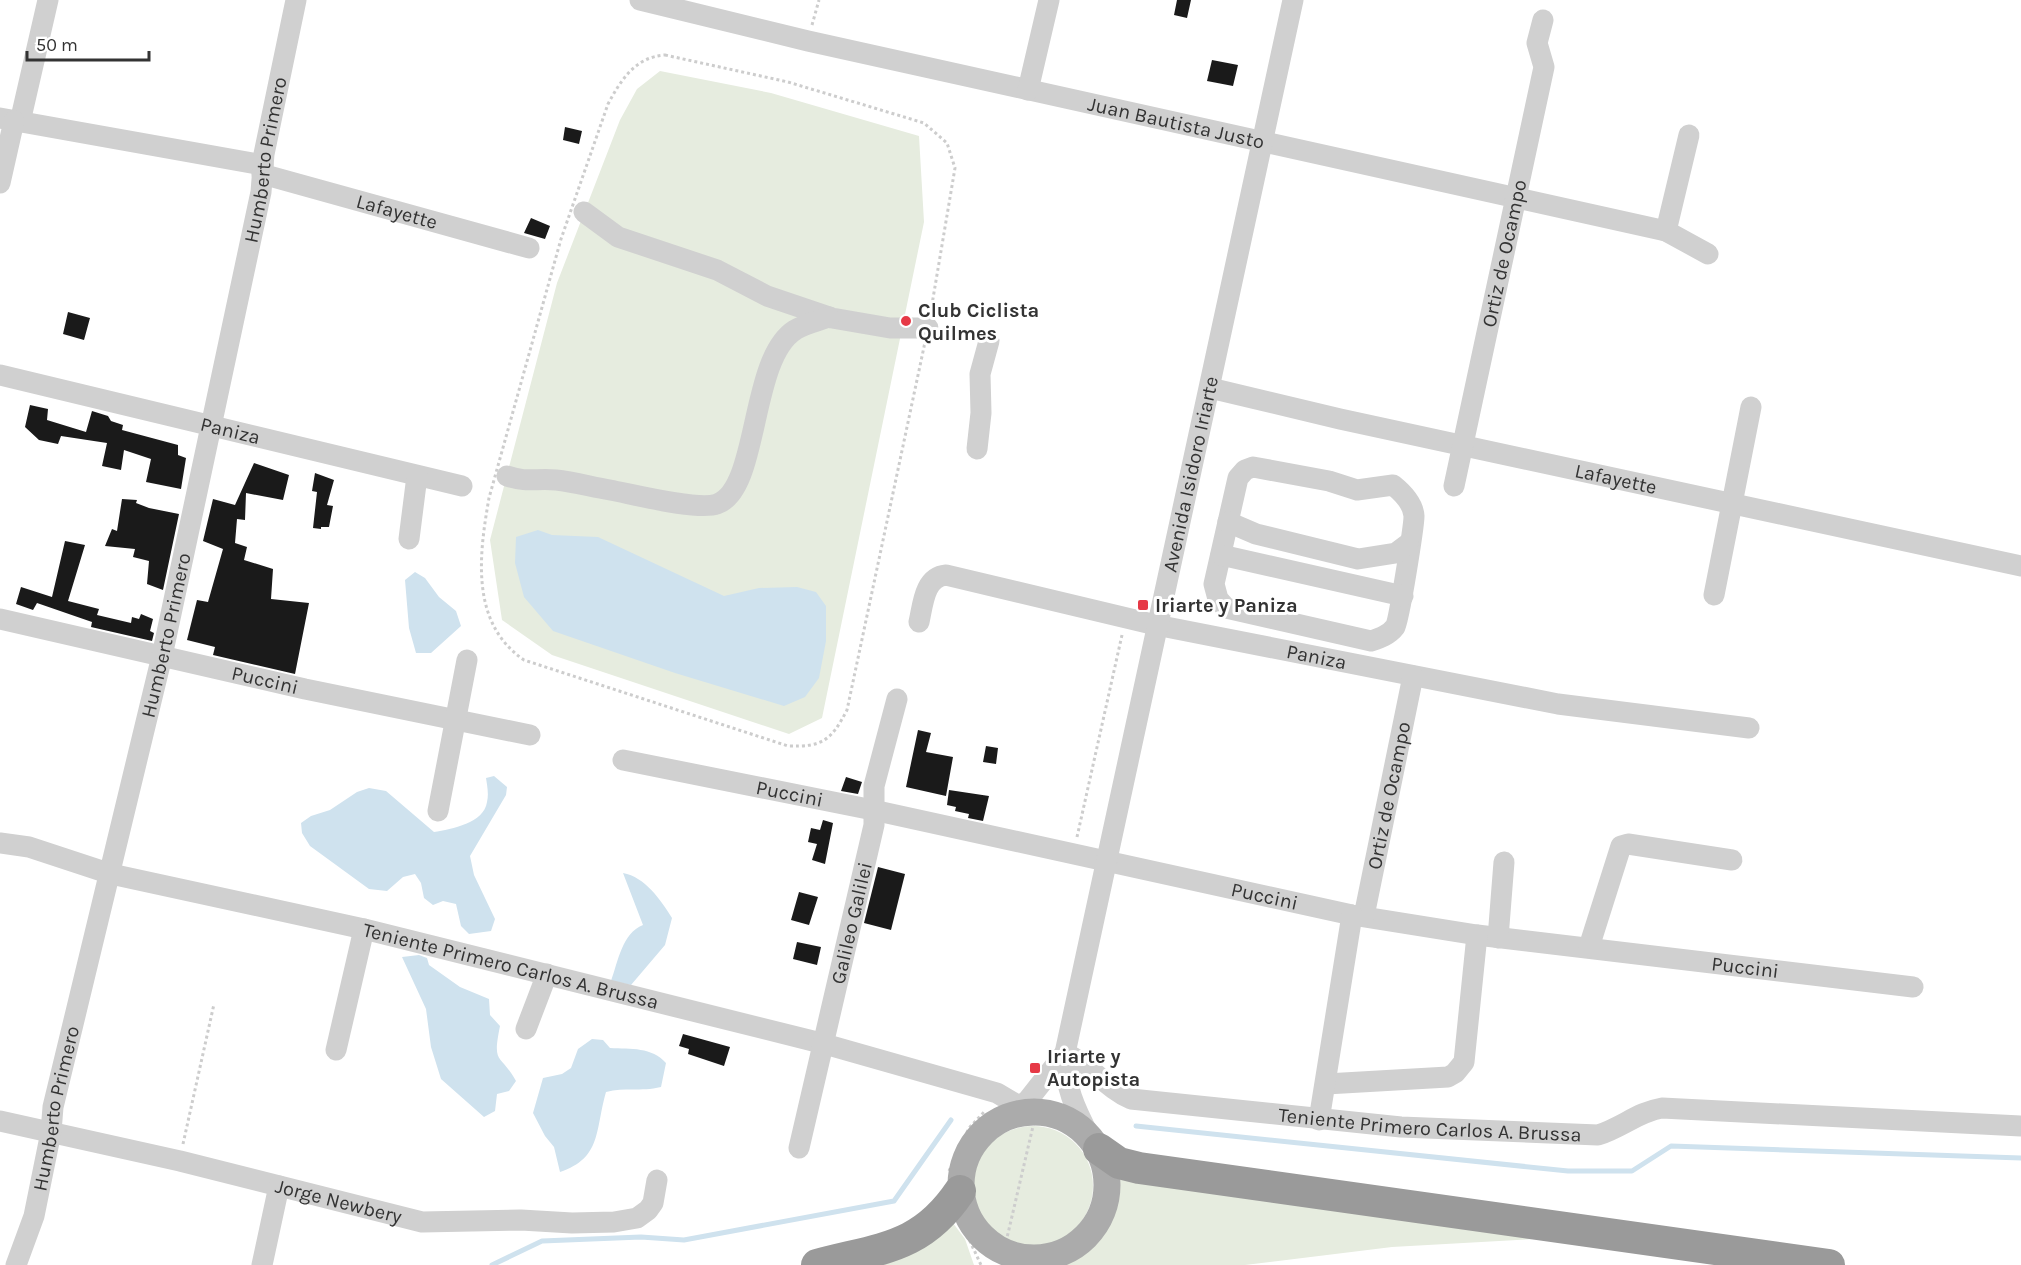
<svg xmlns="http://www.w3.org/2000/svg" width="2021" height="1265" font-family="Karla,sans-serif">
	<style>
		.green { fill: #e6ecdf }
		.water { fill: #cfe2ee }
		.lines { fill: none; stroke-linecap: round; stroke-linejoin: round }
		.stream { stroke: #cfe2ee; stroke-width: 5 }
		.building { fill: #1a1a1a }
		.path { stroke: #cdcdcd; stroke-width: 3; stroke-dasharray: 3 3; stroke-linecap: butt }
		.minor { stroke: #d0d0d0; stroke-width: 21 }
		.major { stroke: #ababab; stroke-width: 27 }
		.highway { stroke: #9a9a9a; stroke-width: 32 }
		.poi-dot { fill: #e63946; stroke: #fff; stroke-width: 2 }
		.labels { text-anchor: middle; stroke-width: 6; stroke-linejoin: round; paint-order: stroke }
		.street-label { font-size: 20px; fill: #333; stroke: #fff }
		.poi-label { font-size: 20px; font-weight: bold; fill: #333; stroke: #fff; text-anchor: start }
	</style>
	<rect width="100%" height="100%" fill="#fff"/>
	<path class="green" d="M660 71 771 93 919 136 924 222 822 718 789 734 552 655 502 620 490 540 557 283 620 120 637 89Z
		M973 1186a60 60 0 1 1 120 0a60 60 0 1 1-120 0Z
		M1117 1171 1586 1236 1392 1247 1245 1265H1060C1101 1238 1124 1227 1117 1171Z
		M953 1223 965 1239 974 1265H852Z"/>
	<path class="water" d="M538 530 552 535 598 537 724 596 759 588 797 587 816 592 826 606V641L819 678 805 697 784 706 675 673 553 631 524 597 515 563 516 537Z
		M415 572 425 578 439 597 456 611 461 626 431 653H416L409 628 405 580Z
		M494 776 507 787 506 795 470 856 474 875 495 919 491 931 469 934 461 926 456 904 443 901 433 905 424 898 421 883 415 874 403 877 387 891 369 889 310 846 302 833 301 823 311 816 330 810 357 792 369 788 386 791 434 832C452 829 484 823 487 802 489 794 487 785 486 778Z
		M623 873C645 877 661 900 672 918L665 945 631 985 611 981C618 962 622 933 643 925Z
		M419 955 427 958 429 965 460 987 489 999 490 1015 500 1026C492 1066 500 1052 516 1081L509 1091 497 1094 495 1111 484 1117 441 1079 431 1047 426 1009 402 957Z
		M592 1039 603 1040 610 1048C631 1049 652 1047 666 1063L661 1087C640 1092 625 1087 606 1092 595 1130 602 1158 560 1172L554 1147 545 1136 533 1113 543 1078 562 1074 571 1068 578 1049Z"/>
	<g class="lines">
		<path class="stream" d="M1136 1126 1568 1171H1632L1671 1146 2021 1158
			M492 1265 542 1241 641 1237 684 1240 894 1201 951 1120"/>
	</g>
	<path class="building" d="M1177 0H1191L1187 18 1174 15Z
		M1212 60 1238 65 1233 86 1207 81Z
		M565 127 582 131 579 144 563 140Z
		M531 218 550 226 545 239 524 233Z
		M68 312 90 318 84 340 63 334Z
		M30 405 48 409 47 420 86 432 92 411 108 416 111 421 123 425 122 430 178 445V455L186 458 181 489 146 482 151 459 124 450 121 470 102 466 107 443 61 436 58 444 39 440 25 427Z
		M254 463 289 475 283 500 246 493 245 520 237 519 235 543 247 547 244 560 273 569 271 599 309 603 295 674 213 655 215 647 187 640 197 600 208 602 223 549 203 541 213 499 235 505Z
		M315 473 334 480 327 505 333 506 329 527H321V529L313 528 317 492 312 491Z
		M122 499 137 500 136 503 149 508 179 514 163 590 147 584 149 561 133 557 135 549 105 546 112 529 117 531Z
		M65 541 85 545 68 601 99 609 97 615 131 623 132 617 139 619 141 614 153 619 150 631 154 633 152 641 91 627 92 622 37 603 33 610 16 604 21 587 52 597Z
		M918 730 931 733 926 752 953 757 946 796 906 787Z
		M986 746 998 748 996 764 983 762Z
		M846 777 862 782 858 794 841 791Z
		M949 790 989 796 983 821 968 818 969 814 955 811 956 807 947 805Z
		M823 820 833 823 825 864 812 860 817 844 808 842 811 828 820 830Z
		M878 867 905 874 891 930 864 923Z
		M799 892 818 897 809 925 791 920Z
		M797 942 821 947 817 965 793 959Z
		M683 1034 730 1047 724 1066 688 1054 689 1049 679 1046Z"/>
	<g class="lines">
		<path class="path" d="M812 25 819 0
			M665 55 788 82 924 123 947 143 955 168 928 328 847 710C831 741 822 747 788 746L524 660C470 623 479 555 489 498L561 239 608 104C621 80 635 57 665 55Z
			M1077 837 1122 635
			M971 1185a63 63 0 1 1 126 0a63 63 0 1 1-126 0Z
			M183 1144 214 1004
			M949 1171 969 1128 985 1111
			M962 1224 981 1265
			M1006 1242 1034 1122"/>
		<g class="minor">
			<path id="s1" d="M640 0 808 41 1666 231 1708 254"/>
			<path d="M1028 90 1049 0"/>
			<path d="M0 118 263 165"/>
			<path d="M20 122 48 0"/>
			<path id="s2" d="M262 174 529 248"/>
			<path d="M0 183 14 121"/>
			<path d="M584 212 618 237 717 270 767 296 832 318 890 328H928"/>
			<path d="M1666 231 1689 135"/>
			<path id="s3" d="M0 375 462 486"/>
			<path id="s4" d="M1210 388 1340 419 2021 566"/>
			<path d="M977 449 981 413 980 374 989 341"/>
			<path d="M1253 467 1329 481 1357 490 1393 485C1403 493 1413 503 1414 516 1414 526 1399 621 1395 627 1389 635 1380 638 1371 641L1226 608 1218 599 1214 584 1238 478 1245 470Z"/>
			<path d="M507 476C528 483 535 478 556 480 574 482 592 487 610 490 632 494 698 511 717 504 760 489 749 359 795 330 804 324 818 321 829 317"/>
			<path id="s5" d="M1454 486 1544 67 1537 43 1543 20"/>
			<path d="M1228 522 1256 534 1358 559 1396 553 1408 544"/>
			<path d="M409 539 417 476"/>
			<path d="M1221 555 1403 596"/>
			<path d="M1714 595 1751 407"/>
			<path id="s6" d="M0 619 305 689 530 735"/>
			<path id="s7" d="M919 622C923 605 924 577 946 575L1156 625 1558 704 1749 728"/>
			<path id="s8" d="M623 760 873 810 1352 915 1477 935 1913 987"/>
			<path d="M438 811 467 660"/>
			<path id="s9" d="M0 843 29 847 111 874 364 929 821 1043 997 1093 1019 1106"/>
			<path id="s10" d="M1364 916 1413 676"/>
			<path d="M1498 938 1504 862"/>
			<path d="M1589 947 1621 846 1628 844 1732 860"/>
			<path d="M526 1029 547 974"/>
			<path d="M336 1050 364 929"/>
			<path id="s11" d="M1065 1053C1090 1064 1106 1088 1131 1099L1401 1127 1598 1135C1621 1128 1638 1112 1662 1108L2021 1126"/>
			<path d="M1326 1084 1448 1077 1455 1073 1464 1062 1477 935"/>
			<path d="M1003 1119 1028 1100 1065 1053"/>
			<path d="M1319 1120 1352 915"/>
			<path id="s12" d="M0 1121 180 1161 422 1222 521 1220 572 1223 614 1222 637 1218 648 1210 653 1203 657 1180"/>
			<path id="s13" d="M1090 1137C1075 1109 1064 1085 1065 1053L1293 0"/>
			<path id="s14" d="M799 1148 874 825V786L897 699"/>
			<path id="s15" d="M16 1265 34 1216 51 1132 53 1107 162 656 261 192 264 154 296 0"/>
			<path d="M262 1265 279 1186"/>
		</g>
		<path class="major" d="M961 1185a73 73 0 1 1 146 0a73 73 0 1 1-146 0Z"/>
		<path class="highway" d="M1099 1149 1119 1163 1139 1168 1829 1265
			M817 1265C880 1248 921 1249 960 1191"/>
	</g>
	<g class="poi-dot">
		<circle cx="906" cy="321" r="6"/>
		<rect x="1137" y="599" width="12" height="12" rx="3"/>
		<rect x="1029" y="1062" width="12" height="12" rx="3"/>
	</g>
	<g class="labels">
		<g class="street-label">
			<text dy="7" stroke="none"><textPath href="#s1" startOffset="550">Juan Bautista Justo</textPath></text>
			<text dy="7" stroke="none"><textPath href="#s15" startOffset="1134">Humberto Primero</textPath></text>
			<text dy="7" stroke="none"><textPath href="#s2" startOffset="140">Lafayette</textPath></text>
			<text dy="7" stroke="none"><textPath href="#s5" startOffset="238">Ortiz de Ocampo</textPath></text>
			<text dy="7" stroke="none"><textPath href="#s3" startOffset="237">Paniza</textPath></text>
			<text dy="7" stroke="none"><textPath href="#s13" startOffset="681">Avenida Isidoro Iriarte</textPath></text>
			<text dy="7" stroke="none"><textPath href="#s4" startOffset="416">Lafayette</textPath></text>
			<text dy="7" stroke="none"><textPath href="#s15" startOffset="648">Humberto Primero</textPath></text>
			<text dy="7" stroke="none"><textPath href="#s7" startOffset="438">Paniza</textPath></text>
			<text dy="7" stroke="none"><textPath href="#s6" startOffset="272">Puccini</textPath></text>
			<text dy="7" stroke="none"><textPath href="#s8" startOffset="170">Puccini</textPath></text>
			<text dy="7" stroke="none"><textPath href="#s10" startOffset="123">Ortiz de Ocampo</textPath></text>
			<text dy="7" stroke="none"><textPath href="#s8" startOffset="656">Puccini</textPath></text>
			<text dy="7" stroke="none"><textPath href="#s14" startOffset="231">Galileo Galilei</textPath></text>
			<text dy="7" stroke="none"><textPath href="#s9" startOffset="526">Teniente Primero Carlos A. Brussa</textPath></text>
			<text dy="7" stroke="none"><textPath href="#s8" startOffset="1142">Puccini</textPath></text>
			<text dy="7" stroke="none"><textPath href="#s15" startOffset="162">Humberto Primero</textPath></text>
			<text dy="7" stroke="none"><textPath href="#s11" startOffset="381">Teniente Primero Carlos A. Brussa</textPath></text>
			<text dy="7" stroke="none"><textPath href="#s12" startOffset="348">Jorge Newbery</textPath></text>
		</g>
		<g class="poi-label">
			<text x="918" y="317">Club Ciclista<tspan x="918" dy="23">Quilmes</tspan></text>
			<text x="1155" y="612">Iriarte y Paniza</text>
			<text x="1047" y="1063">Iriarte y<tspan x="1047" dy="23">Autopista</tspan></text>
		</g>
	</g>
	<path d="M27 51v9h122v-9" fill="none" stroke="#333333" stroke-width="3"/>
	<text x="36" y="51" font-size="18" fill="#333333" stroke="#ffffff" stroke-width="4.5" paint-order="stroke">50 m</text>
</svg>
